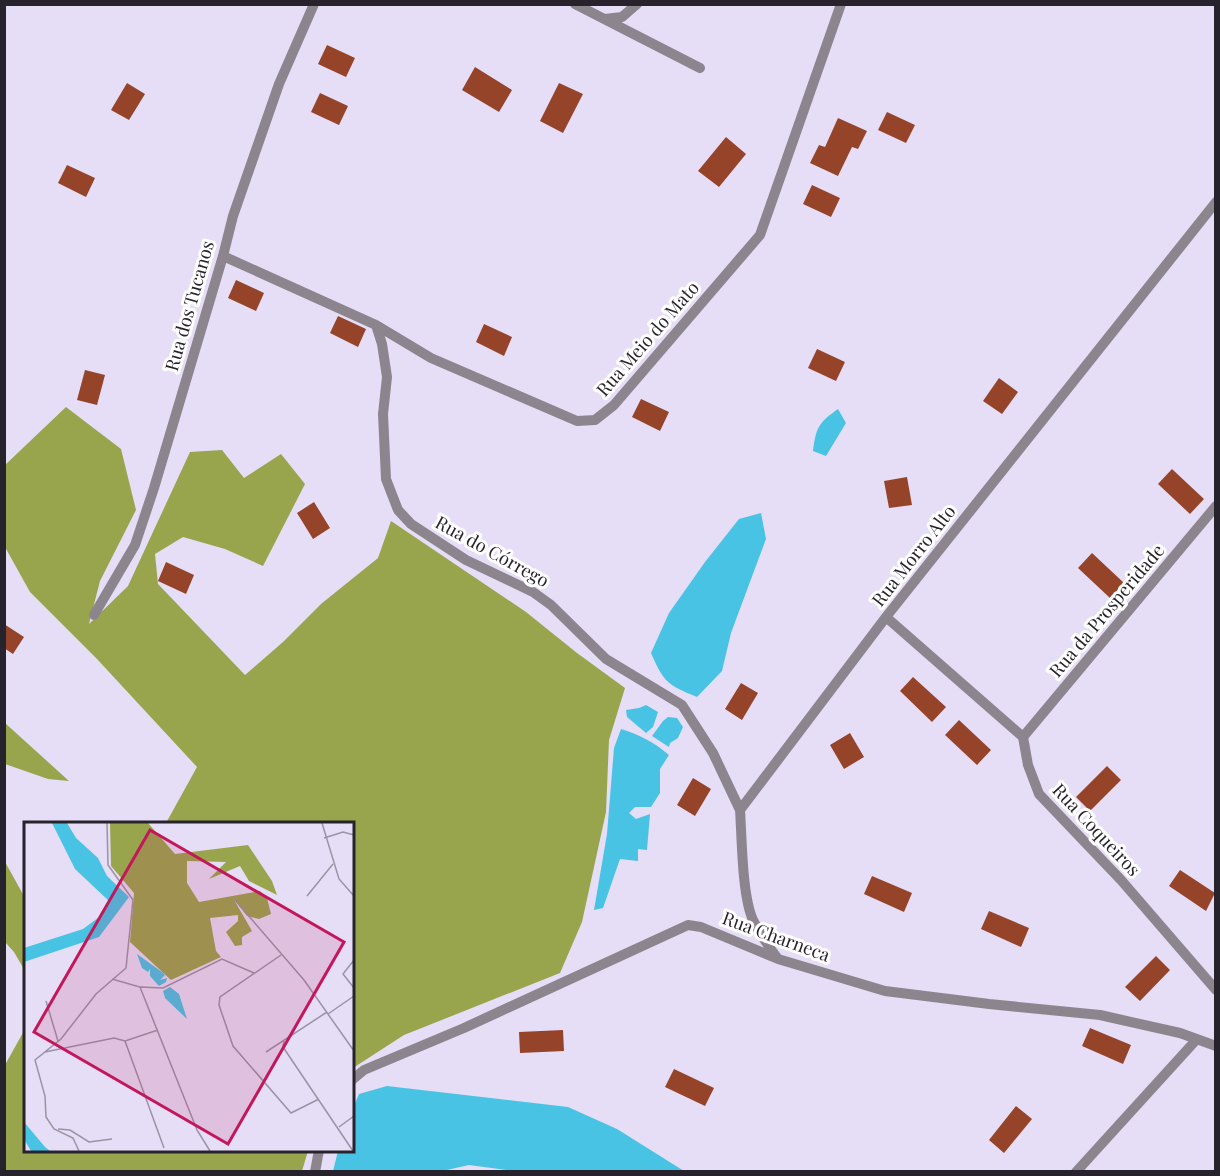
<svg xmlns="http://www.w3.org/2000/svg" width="1220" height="1176" font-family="'Playfair Display',serif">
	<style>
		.forest { fill: #98a54c }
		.water { fill: #49c3e4 }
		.building { fill: #954429 }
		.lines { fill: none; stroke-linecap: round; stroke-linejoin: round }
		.street { stroke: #8d858e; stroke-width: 10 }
		.labels { text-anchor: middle; stroke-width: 6; stroke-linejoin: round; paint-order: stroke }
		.street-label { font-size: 18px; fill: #27232c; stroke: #fff }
		.inset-road { fill: none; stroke: #9a93a5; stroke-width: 1.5 }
		.view { fill: #c2185b; fill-opacity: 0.15; stroke: #c2185b; stroke-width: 3 }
		.inset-edge { fill: none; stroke: #27232c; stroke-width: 3 }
	</style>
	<rect width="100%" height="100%" fill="#e6ddf6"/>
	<path class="forest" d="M66 407 121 449 136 510 100 581 89 624 128 586 190 452 222 450 244 478 281 454 305 484 263 566 225 549 183 537 155 554 158 584 245 675 283 642 321 604 378 558 391 521 526 612 577 653 625 688 609 740 606 812 582 922 560 973 404 1035 353 1068 352 824 166 823 197 767 97 659 30 592 5 547 4 466Z
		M5 723 69 781 48 779 5 764Z
		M4 860 25 898V971L14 952 5 942Z
		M25 1029 26 1150 308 1151 302 1171H5V1065Z"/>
	<path class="water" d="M838 409 846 423 826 456 813 451C816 428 818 423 838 409Z
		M761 513 766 539 731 633 722 671 697 697C668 685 664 683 651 653L669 613 705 562 739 519Z
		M646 705 658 712 653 727 646 733 627 717 626 710 639 708Z
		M668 717 677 718 683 727 678 738 670 743 669 747 652 736 663 721Z
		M621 729C640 735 654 742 669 755L660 769V793L651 807H635L629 813 636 819 650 814 647 850 638 849V861L620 859 603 908 594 910 607 834 614 748Z
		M387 1086 568 1107 617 1129 684 1171 521 1172 469 1165 438 1172 333 1171 338 1151 352 1150 353 1108 359 1094Z"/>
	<path class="building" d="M327 45 355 58 346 77 318 64Z
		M475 67 512 90 499 112 462 90Z
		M127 83 145 94 129 120 111 110Z
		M559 83 583 94 563 133 540 121Z
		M320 93 348 106 339 125 311 112Z
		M887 112 915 125 906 143 878 130Z
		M838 118 867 131 858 149 852 147 838 176 810 163 819 145 825 147Z
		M726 137 746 154 719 187 698 171Z
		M67 165 95 178 86 197 58 183Z
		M812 185 840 198 831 217 803 204Z
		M236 280 264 293 256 311 228 298Z
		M338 316 366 329 358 347 330 333Z
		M484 324 512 337 504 356 476 342Z
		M817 349 845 362 836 381 808 368Z
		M85 370 105 375 97 405 77 400Z
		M999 378 1018 392 1002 414 983 401Z
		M641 399 669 412 660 431 632 417Z
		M1172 469 1204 499 1190 514 1158 484Z
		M907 477 912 505 889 508 884 481Z
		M314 502 330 528 313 539 297 513Z
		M1092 553 1124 583 1110 598 1078 568Z
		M166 562 194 575 186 594 158 581Z
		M4 624 24 637 13 654 4 648Z
		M913 677 946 707 932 722 900 691Z
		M741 683 758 693 742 720 725 709Z
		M959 720 991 750 977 765 945 735Z
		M850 733 864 757 844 769 830 745Z
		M1107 766 1121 780 1090 811 1076 797Z
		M693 778 711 789 695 816 677 805Z
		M1180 870 1215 893 1206 911 1169 886Z
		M872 876 912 893 904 912 864 894Z
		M989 911 1029 928 1021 947 981 929Z
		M1156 956 1170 970 1140 1001 1125 987Z
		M1090 1028 1131 1045 1123 1064 1082 1046Z
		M563 1030 564 1051 520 1053 519 1032Z
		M674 1069 714 1088 705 1106 665 1087Z
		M1016 1106 1032 1119 1004 1153 989 1140Z"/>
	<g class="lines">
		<path class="street" d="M575 4 700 68
			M605 19 622 17 637 4
			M223 256 376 325 431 358 577 421 595 420 614 405 760 235 841 4
			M376 325 382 344 387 377 383 414 386 479 398 510 411 524 466 560 533 592 551 605 606 659 682 705 713 753 740 810
			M94 615 135 545 154 488 223 256 233 216 279 84 314 4
			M886 617 1023 737 1028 765 1039 794 1121 880 1216 990
			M1023 737 1216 506
			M778 959C769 947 760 934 753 920 742 896 742 839 740 810L886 617 1216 202
			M352 1080 364 1070 464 1028 688 925 701 927 778 959 885 991 989 1004 1100 1015 1180 1033 1216 1046
			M315 1172 319 1150
			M1076 1172 1197 1039"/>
	</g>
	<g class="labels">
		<g class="street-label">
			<text transform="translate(190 306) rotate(-74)" y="6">Rua dos Tucanos</text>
			<text transform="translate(648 339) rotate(-49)" y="6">Rua Meio do Mato</text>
			<text transform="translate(492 552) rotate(29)" y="6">Rua do Córrego</text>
			<text transform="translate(914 556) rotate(-52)" y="6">Rua Morro Alto</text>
			<text transform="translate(1107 611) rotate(-50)" y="6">Rua da Prosperidade</text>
			<text transform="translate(1096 830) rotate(47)" y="6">Rua Coqueiros</text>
			<text transform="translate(776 937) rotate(20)" y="6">Rua Charneca</text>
		</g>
	</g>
	<g transform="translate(24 822)">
		<rect width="330" height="330" fill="#e6ddf6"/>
		<path d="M86 1H124L151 32 224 23 248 59 253 73 225 59 216 44 185 57 202 40 163 39V61L175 80 236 69 243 76 247 92 235 97 223 94 209 76 228 109 218 115V123L211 124 202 110 214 99V93L186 96 192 129 197 135 147 158 106 120 110 71 87 44Z" fill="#98a54c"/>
		<path d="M28 1H43L52 16 74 36 83 54 105 75 75 115 0 140V126L59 107 78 93 85 79 51 47ZM113 132 138 150 141 153 136 158 143 156 142 160 135 164 126 154V147L124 150 118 146ZM146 165 155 172 163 197 141 176 139 169ZM0 300 21 325 26 329H7L0 317Z" fill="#49c3e4"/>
		<path class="inset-road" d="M298 1 315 57 330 74M300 16 319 10 330 13M283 74 309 42M210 77 280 158 330 229M257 133 196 175 195 183 209 224 267 291 295 277M330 138 319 152 330 166M88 157 116 165 173 308 186 329M116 165 139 166 198 137 230 151M22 179 34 219M304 192 330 174M260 218 259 225 329 329M101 219 140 326M21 230 90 216 101 219 134 208M242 230 303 190M315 305 330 294M34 307 46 308 65 320 88 317M55 329 49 316 30 307 22 295 21 274 11 238 37 217 72 172 102 146 109 78 84 43 83 1"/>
		<path class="view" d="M126 8 320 120 204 322 10 210Z"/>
		<rect width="330" height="330" class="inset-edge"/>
	</g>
	<rect width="1220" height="1176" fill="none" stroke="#27232c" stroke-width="12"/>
</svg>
